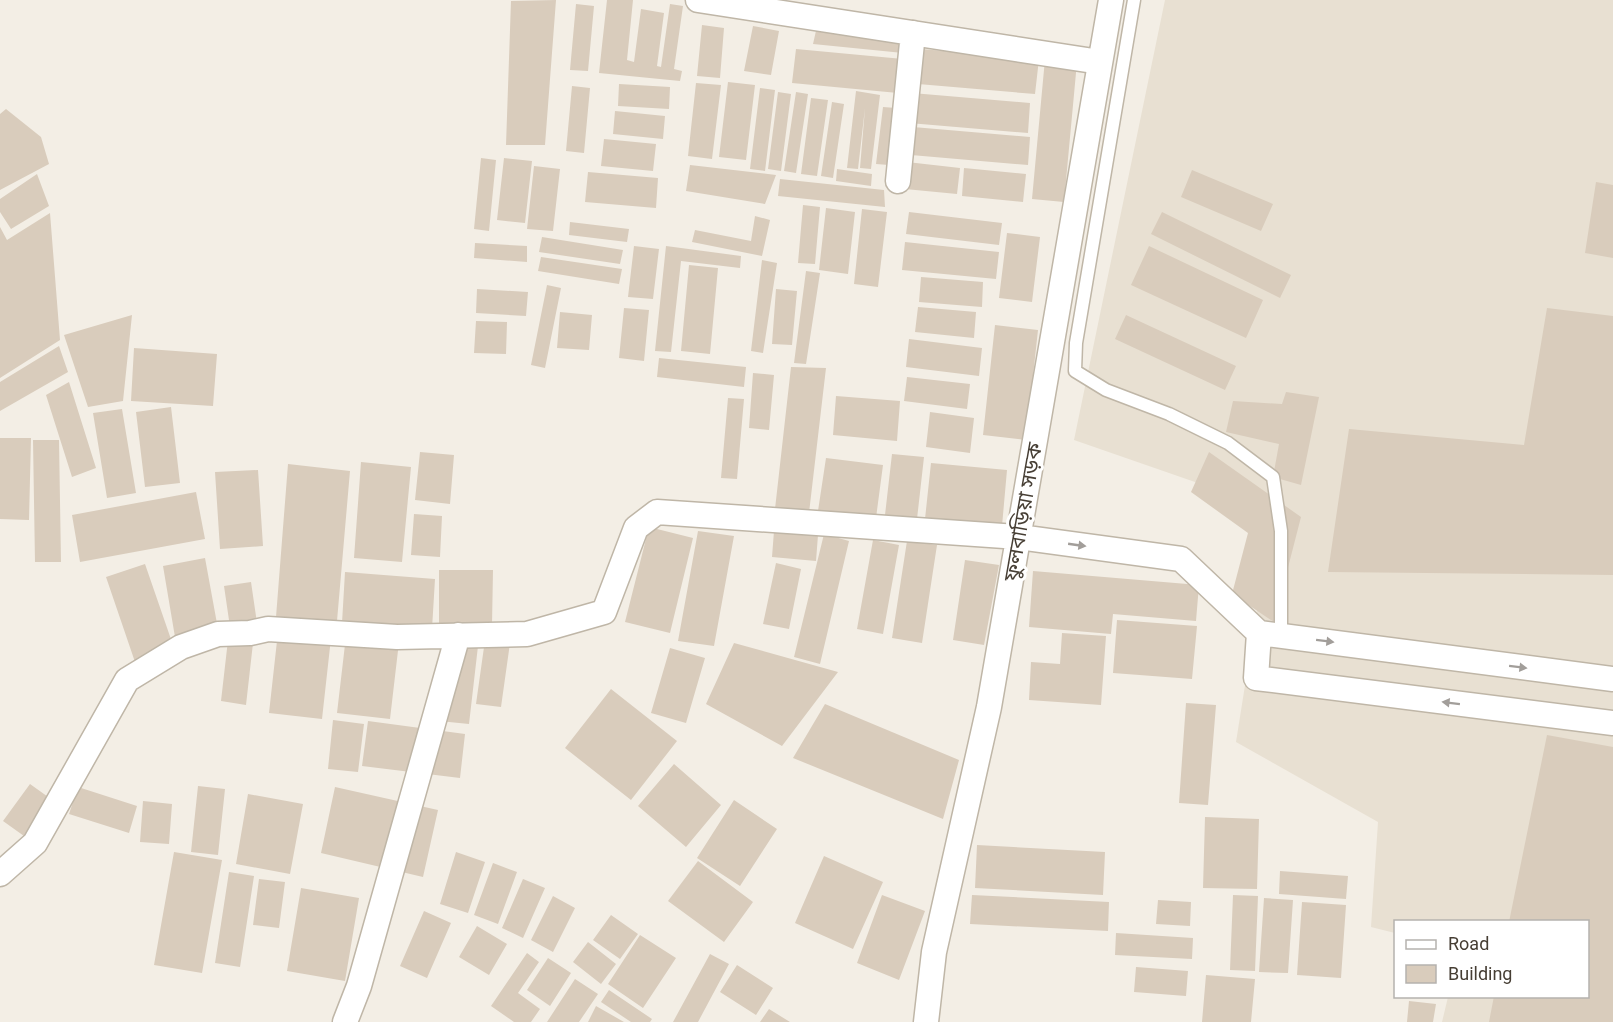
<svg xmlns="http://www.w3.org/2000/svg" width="1613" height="1022" font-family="Roboto,'Noto Sans Bengali',sans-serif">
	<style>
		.residential { fill: #e8e0d2 }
		.building { fill: #d9ccbc }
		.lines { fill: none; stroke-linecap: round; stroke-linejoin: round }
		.service-casing { stroke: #bfb6a7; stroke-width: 15 }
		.minor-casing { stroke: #bfb6a7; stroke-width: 27 }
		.service { stroke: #fff; stroke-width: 12 }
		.minor { stroke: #fff; stroke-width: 24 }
		.oneway { fill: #a29e9a }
		.labels { text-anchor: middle; stroke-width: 6; stroke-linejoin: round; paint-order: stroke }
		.street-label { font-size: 21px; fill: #463e34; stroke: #fff }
	</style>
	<rect width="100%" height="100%" fill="#f3eee5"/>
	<path class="residential" d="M1165 0H1613V1022H1442L1448 997 1588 996V922H1396L1395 933 1371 927 1378 822 1236 742 1273 509 1074 440Z"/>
	<path class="building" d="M556 0 545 145H506L511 1Z
		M607 0H633L627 60 634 62 641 9 664 13 657 66 661 67 670 4 683 6 674 69 682 71 680 81 599 73Z
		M576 4 594 6 588 71 570 70Z
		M818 22 906 30 903 53 813 44Z
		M702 25 724 28 720 78 697 76Z
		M753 26 779 31 771 75 744 71Z
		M796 49 903 59 898 93 792 83Z
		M921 49 1039 59 1035 94 918 84Z
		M1045 59 1077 62 1064 202 1032 199Z
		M728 82 755 85 746 160 719 157Z
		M696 83 721 85 712 159 688 156Z
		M619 84 670 87 669 109 618 106Z
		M572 86 590 88 584 153 566 151Z
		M760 88 775 90 765 171 750 169Z
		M856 91 880 95 871 169 860 168 865 108 858 169 847 168Z
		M778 92 791 94 781 171 768 169Z
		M796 92 808 94 796 173 784 171Z
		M912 93 1030 103 1028 133 909 123Z
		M811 98 828 100 817 176 801 174Z
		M832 102 844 104 833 178 821 176Z
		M883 107 896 108 889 165 876 164Z
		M6 109 41 137 49 164 0 190V114Z
		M615 111 665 116 663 139 613 134Z
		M913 127 1030 137 1028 165 911 155Z
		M604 139 656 144 653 171 601 166Z
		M481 158 496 160 489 231 474 229Z
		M504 158 532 161 525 223 497 220Z
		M907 162 960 168 957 194 905 189Z
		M690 165 776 175 765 204 686 191Z
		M534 166 560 169 553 231 527 229Z
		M964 168 1026 174 1023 202 962 196Z
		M837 169 872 174 871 186 836 181Z
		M1192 170 1273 204 1261 231 1181 197Z
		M588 172 658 178 656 208 585 202Z
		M37 174 49 206 11 229 0 212V199Z
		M780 179 884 190 885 207 778 196Z
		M1596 182 1613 185V258L1585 253Z
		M803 205 820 207 815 264 798 263Z
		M826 208 855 212 848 274 819 270Z
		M862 209 887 212 878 287 854 284Z
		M909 212 1002 223 999 245 906 234Z
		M1162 212 1291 275 1280 298 1151 234Z
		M50 213 60 340 0 378V227L7 240Z
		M755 216 770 220 762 256 692 242 695 230 751 241Z
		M570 222 629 229 627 242 569 235Z
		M1007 233 1040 237 1032 302 999 298Z
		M542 237 623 250 620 264 539 252Z
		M905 242 999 252 996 279 902 270Z
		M475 243 527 246V262L474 258Z
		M634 246 659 249 653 299 628 297Z
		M666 246 741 256 740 268 681 261 671 352 655 351Z
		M1149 246 1263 300 1246 338 1131 285Z
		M541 257 622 269 619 284 538 271Z
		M762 260 777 263 763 353 751 351Z
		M689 265 718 268 710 354 681 351Z
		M806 271 820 273 806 364 794 363Z
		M921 277 983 282 982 307 919 302Z
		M547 285 561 288 545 368 531 365Z
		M477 289 528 292 526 316 476 313Z
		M776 289 797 291 792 345 772 344Z
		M918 307 976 312 974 338 915 332Z
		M624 308 649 310 644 361 619 358Z
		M1547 308 1613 316V575L1328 572 1349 429 1524 445Z
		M560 312 592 315 589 350 557 348Z
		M132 315 123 401 88 407 64 335Z
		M1126 315 1236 366 1225 390 1115 339Z
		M476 321 507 322 506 354 474 353Z
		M995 325 1038 330 1026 440 983 435Z
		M909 339 982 348 979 376 906 367Z
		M59 346 68 372 0 411V382Z
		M134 348 217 354 213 406 131 401Z
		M659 358 746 367 744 387 657 377Z
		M791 367 826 368 809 513 775 509Z
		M753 373 774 375 769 430 749 428Z
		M907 377 970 384 967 409 904 401Z
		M69 382 96 468 72 477 46 395Z
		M1286 392 1319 397 1301 485 1273 477 1279 444 1226 432 1233 401 1282 404Z
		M836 396 900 401 897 441 833 435Z
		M728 398 744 399 737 479 721 478Z
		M171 407 180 483 145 487 136 412Z
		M122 409 136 493 107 498 93 413Z
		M930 412 974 418 970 453 926 447Z
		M0 438H31L29 520 0 519Z
		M33 440H59L61 562H35Z
		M420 452 454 455 450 504 415 500Z
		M1209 452 1301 517 1274 622 1232 594 1248 533 1191 492Z
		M892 454 924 457 917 519 885 515Z
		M826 458 883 465 876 518 818 511Z
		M361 462 411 467 402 562 354 558Z
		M931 463 1007 470 1002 526 925 519Z
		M288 464 350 471 337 621 276 617Z
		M258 470 263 546 220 549 215 472Z
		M196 492 205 539 80 562 72 515Z
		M414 514 442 516 440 557 411 555Z
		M649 527 693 538 670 633 625 622Z
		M698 531 734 536 714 646 678 641Z
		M774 531 818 535 816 561 772 557Z
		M824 534 849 541 820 664 794 657Z
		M873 540 899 545 883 634 857 629Z
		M907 541 937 545 922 643 892 638Z
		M205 558 218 629 175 637 163 566Z
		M965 560 999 565 984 645 953 640Z
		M776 563 801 569 789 629 763 624Z
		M145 564 174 648 135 662 106 577Z
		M439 570H493L492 625H439Z
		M1033 571 1199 585 1196 621 1113 614 1111 634 1029 627Z
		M345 572 435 579 432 629 342 623Z
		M251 582 257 623 230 627 224 586Z
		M1117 620 1197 626 1192 679 1113 673Z
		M278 632 331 638 322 719 269 713Z
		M1062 633 1106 636 1101 705 1029 700 1031 662 1060 664Z
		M346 636 399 642 390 719 337 713Z
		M228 640 253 643 246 705 221 701Z
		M485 640 510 643 501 707 476 704Z
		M447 643 478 646 469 724 439 721Z
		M734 643 838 672 782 746 706 704Z
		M670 648 705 658 686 723 651 713Z
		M611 689 677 741 631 800 565 748Z
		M1186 703 1216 705 1208 805 1179 803Z
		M825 704 959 760 943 819 793 758Z
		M333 720 364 724 358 772 328 769Z
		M368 721 465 734 460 778 362 766Z
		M1547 735 1613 747V1022H1489L1494 996H1588V922H1509Z
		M674 764 721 805 686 847 638 806Z
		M30 784 51 799 24 836 3 821Z
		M198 786 225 789 218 855 191 852Z
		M78 787 137 806 129 833 69 814Z
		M335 787 438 810 423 877 321 853Z
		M248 794 303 804 290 874 236 864Z
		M734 800 777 829 740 886 697 858Z
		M143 801 172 804 169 844 140 842Z
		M1205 817 1259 819 1257 889 1203 888Z
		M977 845 1105 852 1103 895 975 888Z
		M174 852 222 860 202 973 154 965Z
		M456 852 485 862 468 913 440 904Z
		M824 856 883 882 853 949 795 923Z
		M698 861 753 902 724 942 668 901Z
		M493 863 517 872 498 924 474 915Z
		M1280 871 1348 876 1346 899 1279 894Z
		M229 872 254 876 240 967 215 963Z
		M259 879 285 882 279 928 253 925Z
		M523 879 545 888 523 938 502 928Z
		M301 888 359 898 345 981 287 971Z
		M882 895 925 911 899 980 857 963Z
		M972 895 1109 902 1108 931 970 924Z
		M1233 895 1258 896 1255 971 1230 970Z
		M553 896 575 908 553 952 531 940Z
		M1264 898 1293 900 1288 973 1259 972Z
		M1158 900 1191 902 1190 926 1156 924Z
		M1302 902 1346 905 1341 978 1297 975Z
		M424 911 451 923 427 978 400 966Z
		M611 915 638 934 620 959 593 940Z
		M477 926 507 944 489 975 459 957Z
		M1116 933 1193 938 1192 959 1115 955Z
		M640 935 676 958 643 1008 608 984Z
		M588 942 616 964 601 984 573 962Z
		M527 953 539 962 518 993 540 1009 531 1022H514L491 1006Z
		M710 954 729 964 698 1022H673Z
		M548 958 571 973 550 1006 527 990Z
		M737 965 773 988 756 1015 720 992Z
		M1136 967 1188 971 1186 996 1134 992Z
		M1206 975 1255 979 1251 1022H1202Z
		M575 979 598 994 579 1022H547Z
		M609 990 652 1019 650 1022H631L601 1002Z
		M1409 1001 1436 1004 1433 1022H1407Z
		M596 1006 624 1022H588Z
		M769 1009 790 1022H760Z"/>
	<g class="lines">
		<g class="service-casing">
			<path id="service" d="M1134 0 1076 343 1075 371 1106 390 1169 414 1228 443 1273 477 1281 531V636"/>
		</g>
		<g class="minor-casing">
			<path id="minor" d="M698 0 1100 62
				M898 181 913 33
				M1259 633 1256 678 1613 723
				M0 874 35 843 127 680 181 647 218 634 250 633 268 629 397 637 527 634 604 612 636 528 657 512 1019 537 1181 559 1259 633 1613 679
				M345 1022 359 986 458 635
				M926 1022 934 952 989 707 1111 0"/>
		</g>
		<use href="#service" class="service"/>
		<use href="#minor" class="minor"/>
	</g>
	<defs><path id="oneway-solid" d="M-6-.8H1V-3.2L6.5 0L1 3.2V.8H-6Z" transform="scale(1.5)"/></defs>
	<g class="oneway">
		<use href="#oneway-solid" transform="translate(1077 545) rotate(8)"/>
		<use href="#oneway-solid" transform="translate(1325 641) rotate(7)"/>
		<use href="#oneway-solid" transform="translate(1518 667) rotate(7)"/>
		<use href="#oneway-solid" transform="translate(1451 703) rotate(-173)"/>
	</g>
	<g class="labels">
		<g class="street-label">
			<text transform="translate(1023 512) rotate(-80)" y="7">ফুলবাড়িয়া সড়ক</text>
		</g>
	</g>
	<rect x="1394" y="920" width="195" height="78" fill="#ffffff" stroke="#b5b2ae" stroke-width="1.5"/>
	<rect x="1406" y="940" width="30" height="9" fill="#ffffff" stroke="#b5b2ae" stroke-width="1.5"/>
	<text x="1448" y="950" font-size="18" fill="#463e34">Road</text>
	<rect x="1406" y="965" width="30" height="18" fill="#d9ccbc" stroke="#b5b2ae" stroke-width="1.5"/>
	<text x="1448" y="980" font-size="18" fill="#463e34">Building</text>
</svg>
